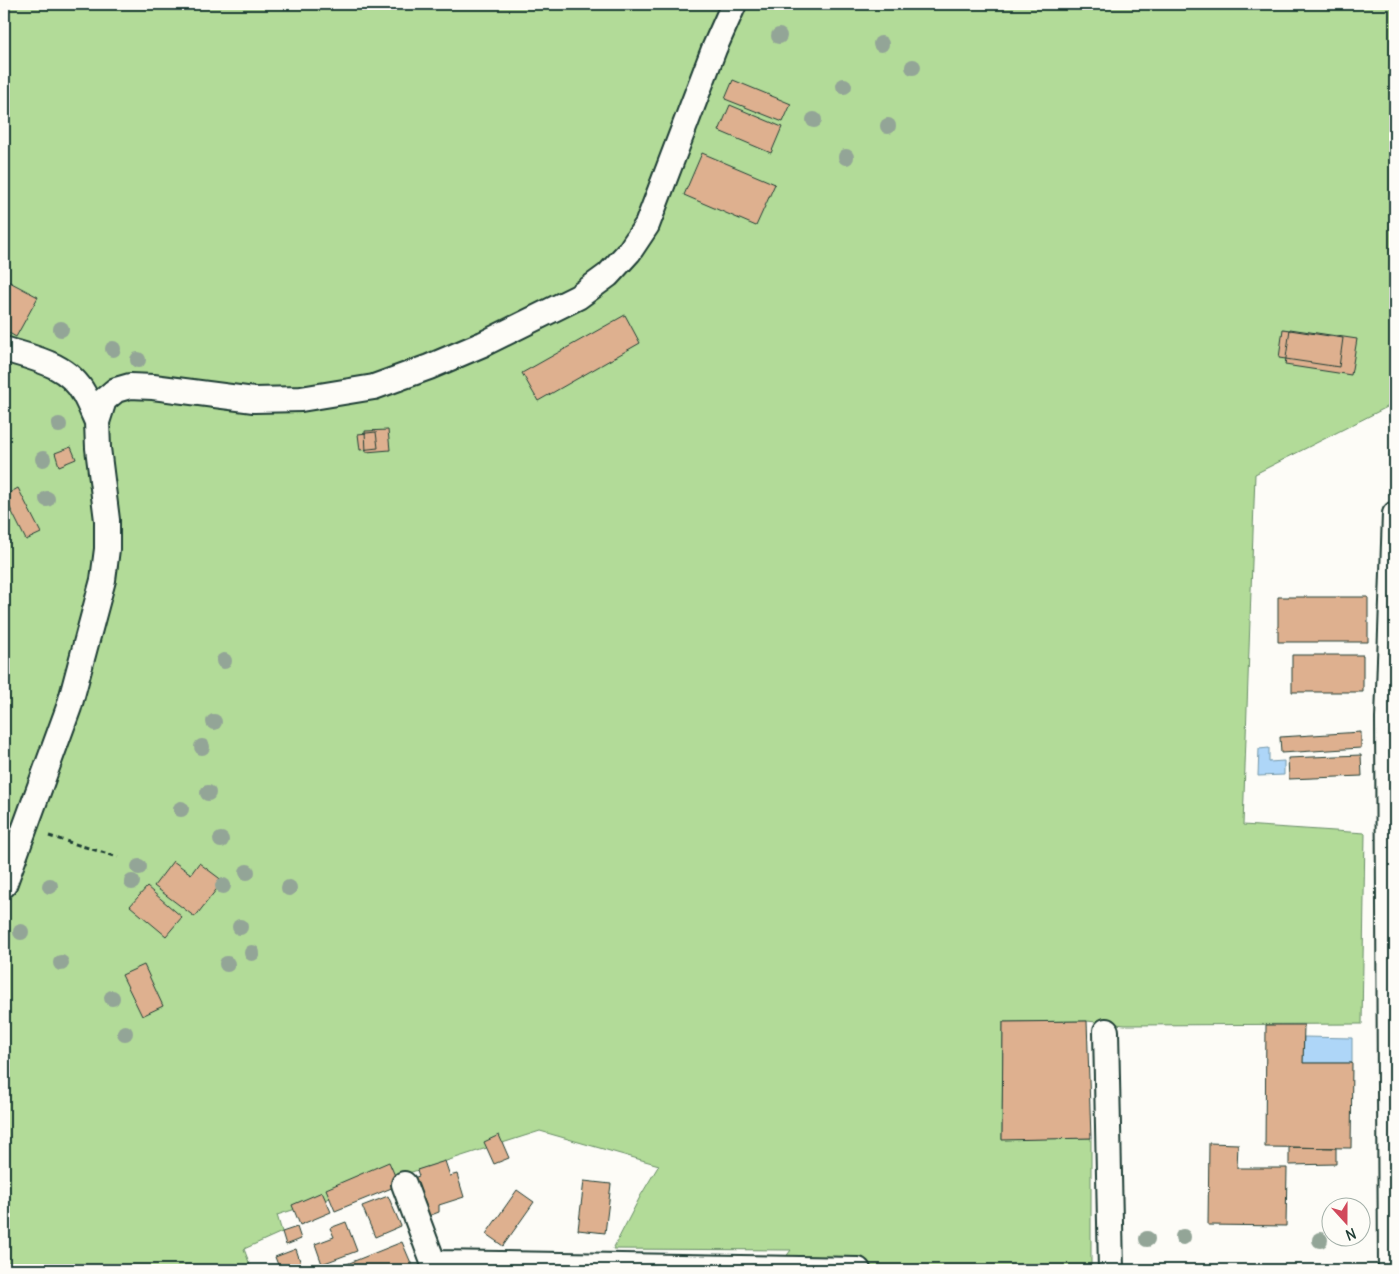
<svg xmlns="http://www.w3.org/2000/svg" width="1399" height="1274" font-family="Delius,sans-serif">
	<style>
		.green { fill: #b2db98; stroke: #688c66 }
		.water { fill: #aed6f8; stroke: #7599aa }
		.building { fill: #deb08f; stroke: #1f3d34 }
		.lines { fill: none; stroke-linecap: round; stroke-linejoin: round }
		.street-casing { stroke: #1f3d34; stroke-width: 28 }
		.path { stroke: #1f3d34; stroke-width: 3; stroke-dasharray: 5 4; stroke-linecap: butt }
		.street { stroke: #fdfcf7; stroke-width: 24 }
		.tree { fill: #93a597 }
	</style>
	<rect width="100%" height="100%" fill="#fdfcf7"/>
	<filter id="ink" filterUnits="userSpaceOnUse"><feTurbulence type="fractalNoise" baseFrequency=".02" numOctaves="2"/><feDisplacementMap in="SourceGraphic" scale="10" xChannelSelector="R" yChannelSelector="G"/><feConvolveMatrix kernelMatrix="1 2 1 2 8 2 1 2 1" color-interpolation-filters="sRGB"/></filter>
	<g filter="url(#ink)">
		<path class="green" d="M4 4H1395V403L1255 474 1243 825 1365 833 1362 1024 1125 1025 1087 1021 1003 1022 1002 1139 1091 1138V1270H776L791 1250 613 1249 641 1195 659 1165 540 1131 277 1215 282 1232 244 1249 252 1270H4Z"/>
		<path class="water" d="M1269 748V762L1284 761V775L1258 776 1259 749Z
			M1304 1037 1352 1038V1063H1303Z"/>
		<path class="building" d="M733 80 791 104 783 122 725 99Z
			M730 105 782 127 771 153 719 131Z
			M702 153 775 184 756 226 684 195Z
			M4 279 38 297 16 337 4 330Z
			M625 315 640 343 538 401 522 373Z
			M1283 329 1343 338 1339 367 1279 358Z
			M1290 329 1357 339 1351 375 1285 365Z
			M388 430 390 450 366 452 365 431Z
			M376 432 378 448 360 450 358 434Z
			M71 447 76 459 59 466 55 453Z
			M18 488 41 533 26 540 4 496Z
			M1278 597H1368V642H1278Z
			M1292 655H1363V692H1292Z
			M1361 732V748L1281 753 1280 737Z
			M1361 755 1362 776 1289 779 1288 758Z
			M173 861 191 874 199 863 223 881 195 917 154 886Z
			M147 887 182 917 166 936 130 906Z
			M144 965 163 1006 142 1016 122 975Z
			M1087 1021 1091 1138 1002 1140 1003 1022Z
			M1266 1025H1304L1303 1063H1352L1351 1148 1265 1147Z
			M499 1135 509 1158 494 1164 484 1142Z
			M1209 1143 1238 1144 1237 1168H1287L1286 1226 1208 1225Z
			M1289 1147 1336 1148V1164L1289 1165Z
			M445 1161 450 1176 457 1174 464 1197 439 1205V1212L426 1217 410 1179 419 1176 417 1170Z
			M389 1162 399 1185 335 1211 326 1189Z
			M584 1181 611 1184 605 1233 578 1230Z
			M517 1190 534 1202 503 1246 486 1234Z
			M322 1192 331 1212 300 1225 292 1205Z
			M388 1196 401 1226 375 1237 362 1206Z
			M346 1222 357 1251 322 1264 315 1244 334 1237 330 1228Z
			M297 1227 301 1239 286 1245 282 1232Z
			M402 1242 414 1270H343L342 1266Z
			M296 1249 303 1270H280L275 1257Z"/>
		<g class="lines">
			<g class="street-casing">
				<path id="street" d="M4 349C33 358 68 364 84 394 89 403 93 413 97 422
					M4 885 69 707 103 580 107 549V520L98 448 97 422 104 400 116 390 130 386 153 387 254 400 301 399 374 387 429 367 483 344 578 297 608 275 629 252 647 225 714 49 734 4
					M1106 1031 1111 1270
					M404 1184 436 1270
					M434 1263 858 1270
					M1391 1270 1388 719 1395 514"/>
			</g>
			<path class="path" d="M49 836 118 857"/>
			<use href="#street" class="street"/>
		</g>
		<g class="tree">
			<circle cx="779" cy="36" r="8"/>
			<circle cx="881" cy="44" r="8"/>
			<circle cx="913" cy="67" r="8"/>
			<circle cx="844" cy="86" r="8"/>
			<circle cx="814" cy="120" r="8"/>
			<circle cx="888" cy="126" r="8"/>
			<circle cx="846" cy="157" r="8"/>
			<circle cx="61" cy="329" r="8"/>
			<circle cx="113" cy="349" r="8"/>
			<circle cx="138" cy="360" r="8"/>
			<circle cx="59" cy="425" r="8"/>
			<circle cx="43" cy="459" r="8"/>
			<circle cx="47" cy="499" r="8"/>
			<circle cx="224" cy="661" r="8"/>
			<circle cx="214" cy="722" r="8"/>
			<circle cx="202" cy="747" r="8"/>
			<circle cx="208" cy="793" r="8"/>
			<circle cx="181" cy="809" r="8"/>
			<circle cx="221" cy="840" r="8"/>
			<circle cx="139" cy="867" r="8"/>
			<circle cx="247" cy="872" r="8"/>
			<circle cx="132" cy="882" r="8"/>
			<circle cx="50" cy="886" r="8"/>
			<circle cx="223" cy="886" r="8"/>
			<circle cx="289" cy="888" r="8"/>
			<circle cx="240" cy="927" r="8"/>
			<circle cx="21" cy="932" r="8"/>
			<circle cx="252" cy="953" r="8"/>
			<circle cx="61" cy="963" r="8"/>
			<circle cx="227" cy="964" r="8"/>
			<circle cx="112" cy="998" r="8"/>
			<circle cx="125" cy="1033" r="8"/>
			<circle cx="1183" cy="1237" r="8"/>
			<circle cx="1147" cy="1239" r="8"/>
			<circle cx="1320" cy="1240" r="8"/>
		</g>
	</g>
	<rect width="1399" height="1274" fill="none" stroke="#fdfcf7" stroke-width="20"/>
	<rect x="10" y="10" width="1379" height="1254" fill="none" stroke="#1f3d34" stroke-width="2" filter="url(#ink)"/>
	<g transform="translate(1346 1222) rotate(159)"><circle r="24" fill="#fdfcf7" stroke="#a4b0a9"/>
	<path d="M0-4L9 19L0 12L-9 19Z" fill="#d1495b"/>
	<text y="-8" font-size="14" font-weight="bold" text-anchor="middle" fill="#1f3d34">N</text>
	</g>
</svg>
